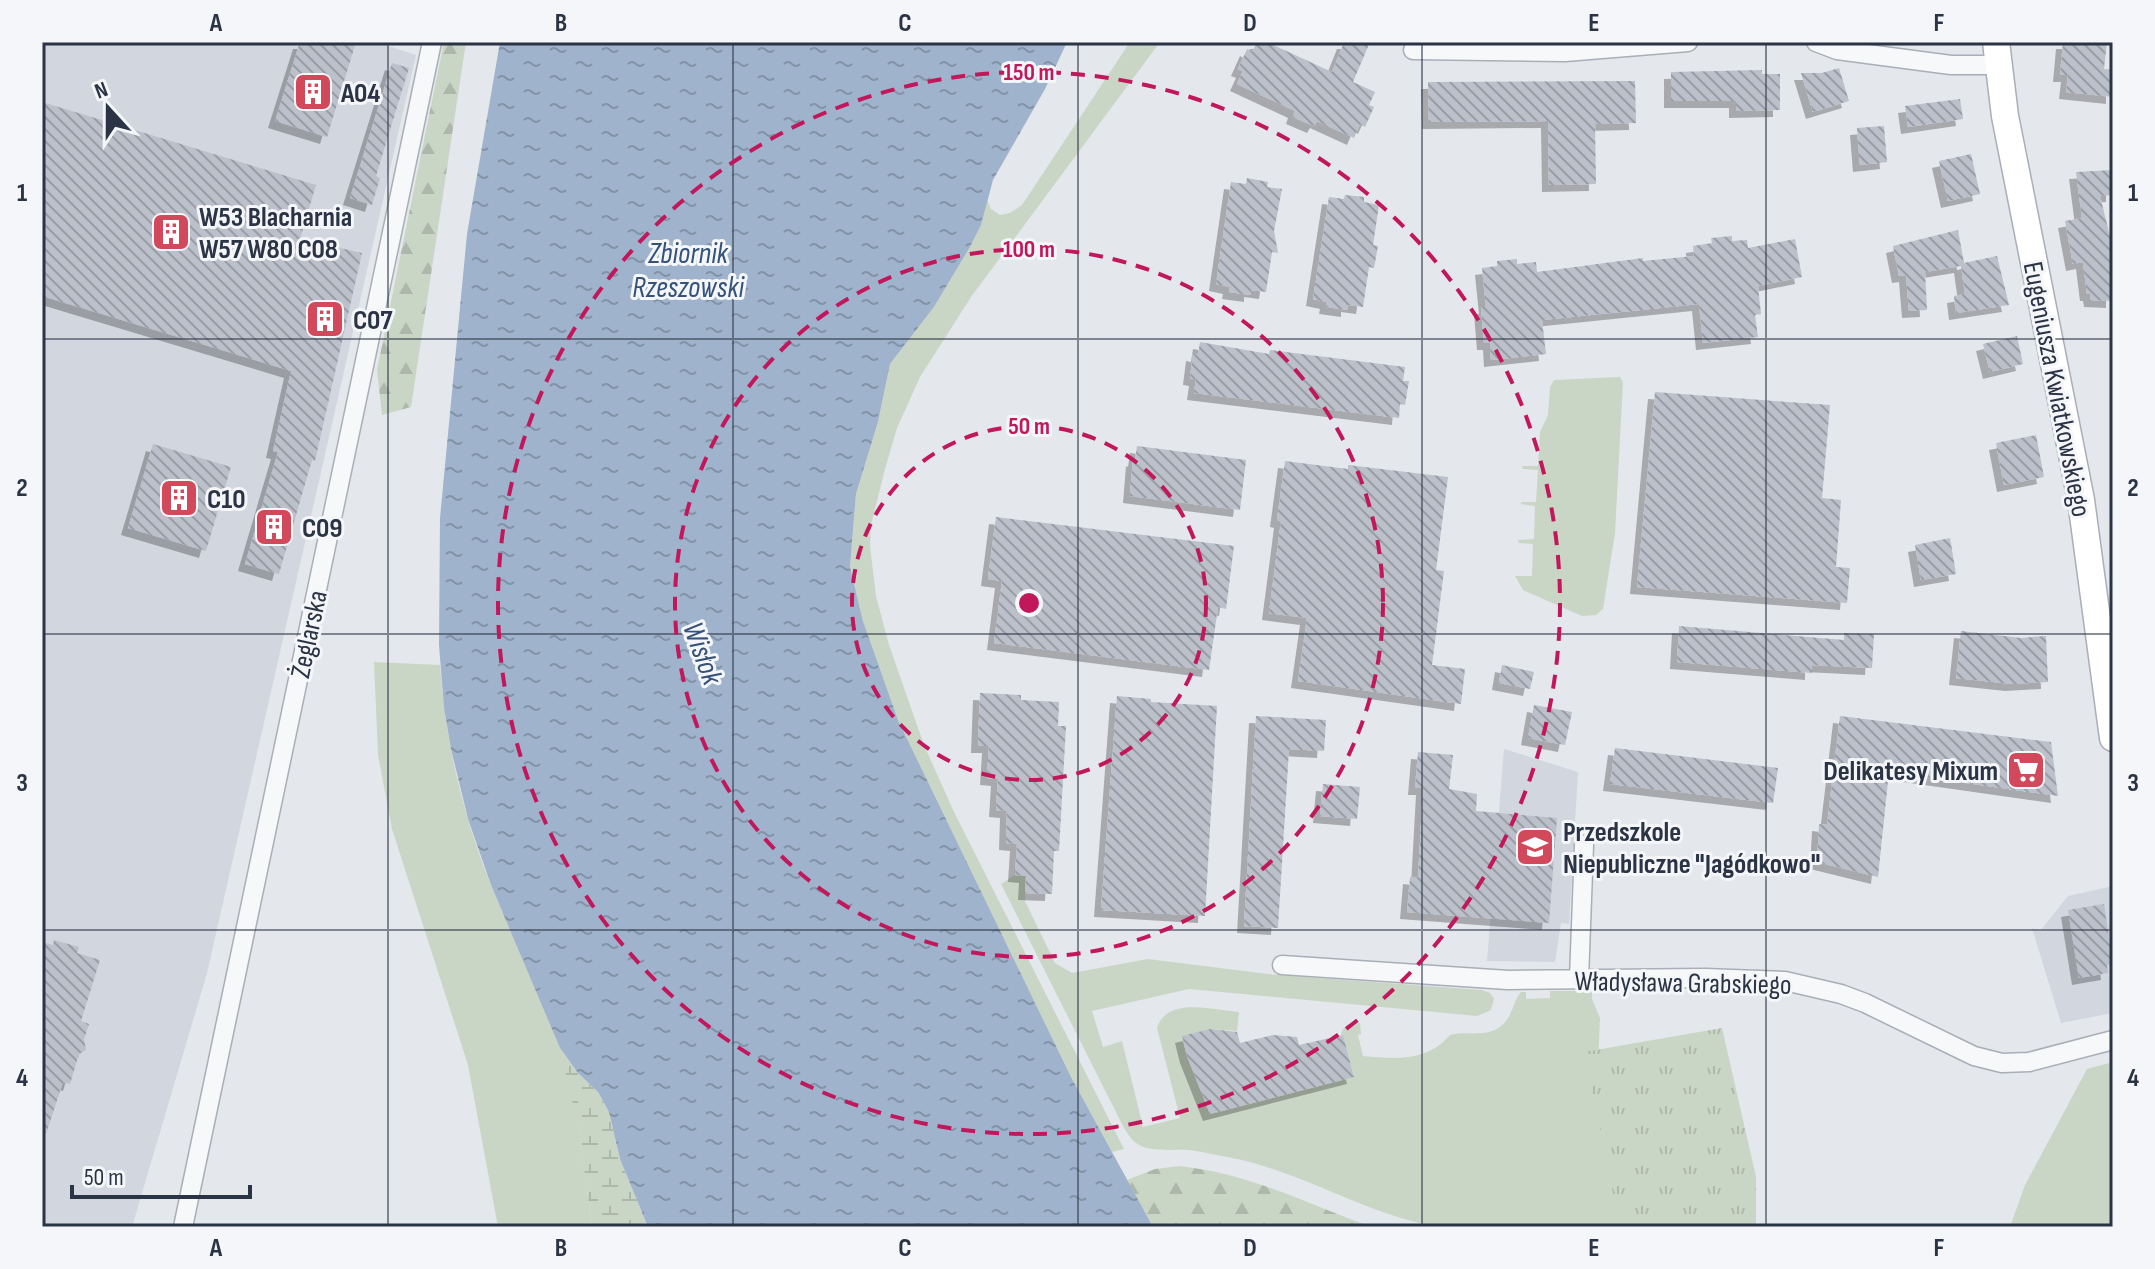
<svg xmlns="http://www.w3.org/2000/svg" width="2155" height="1269" font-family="'Sofia Sans Condensed',sans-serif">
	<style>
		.built { fill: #d2d6de }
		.grass { fill: #c9d6c5 }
		.forest { fill: url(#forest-firs) }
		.wetland { fill: url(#wetland-marsh) }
		.park { fill: url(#park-tufts) }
		.water { fill: url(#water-ripples) }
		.building { fill: url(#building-back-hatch); filter: url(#shadow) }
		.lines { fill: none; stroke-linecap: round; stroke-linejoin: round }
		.street-casing { stroke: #a9aeb7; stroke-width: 21 }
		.secondary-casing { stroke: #a9aeb7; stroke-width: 29 }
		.street { stroke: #f7f8fa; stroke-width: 18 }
		.secondary { stroke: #fff; stroke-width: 26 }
		.grid { fill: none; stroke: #2b3445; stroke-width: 2; stroke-opacity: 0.55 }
		.ring { fill: none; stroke: #c2185b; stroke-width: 4; stroke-dasharray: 14 10 }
		.labels { text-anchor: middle; stroke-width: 6; stroke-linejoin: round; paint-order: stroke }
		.poi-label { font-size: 28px; font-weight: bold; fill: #2b3445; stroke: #f4f6f9; text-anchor: start }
		.street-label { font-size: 28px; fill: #2b3445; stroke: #f4f6f9 }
		.water-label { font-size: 30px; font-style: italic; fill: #34527a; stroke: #f4f6f9 }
		.centre { fill: #c2185b; stroke: #f4f6f9; stroke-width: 4 }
		.ring-label { font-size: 24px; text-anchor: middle; font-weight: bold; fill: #c2185b; stroke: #f4f6f9; stroke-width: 6; stroke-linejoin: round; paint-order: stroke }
		.neatline { fill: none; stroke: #2b3445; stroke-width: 3 }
		.grid-label { font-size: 26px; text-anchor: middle; font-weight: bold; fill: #2b3445 }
	</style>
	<defs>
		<pattern id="forest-firs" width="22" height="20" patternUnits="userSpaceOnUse" patternTransform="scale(2)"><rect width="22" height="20" fill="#c9d6c5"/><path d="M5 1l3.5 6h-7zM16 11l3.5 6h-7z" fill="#adb8ab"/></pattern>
		<pattern id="wetland-marsh" width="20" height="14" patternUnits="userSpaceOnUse" patternTransform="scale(2)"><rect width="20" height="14" fill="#c9d6c5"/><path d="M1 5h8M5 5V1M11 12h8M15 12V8" fill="none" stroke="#adb8ab"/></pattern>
		<pattern id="park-tufts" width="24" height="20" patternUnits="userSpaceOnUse" patternTransform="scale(2)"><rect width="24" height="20" fill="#c9d6c5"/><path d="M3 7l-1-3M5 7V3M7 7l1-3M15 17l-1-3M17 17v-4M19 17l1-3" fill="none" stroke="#adb8ab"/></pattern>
		<pattern id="water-ripples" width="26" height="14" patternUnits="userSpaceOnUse" patternTransform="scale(2)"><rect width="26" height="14" fill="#9fb4cc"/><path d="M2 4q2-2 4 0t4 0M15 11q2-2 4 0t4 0" fill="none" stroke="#8293a7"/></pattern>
		<pattern id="building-back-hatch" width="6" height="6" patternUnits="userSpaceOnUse" patternTransform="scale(2)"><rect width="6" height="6" fill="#bbc0ca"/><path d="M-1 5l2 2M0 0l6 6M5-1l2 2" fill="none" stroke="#989da6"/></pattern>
		<filter id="shadow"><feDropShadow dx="-7" dy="7" stdDeviation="0" flood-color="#0004"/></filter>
	</defs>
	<rect width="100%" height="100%" fill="#e4e7ec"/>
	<path class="built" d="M42 42H376L416 55 207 973 132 1227H42Z
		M1504 749 1578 772 1569 924 1561 923 1555 962 1487 961Z
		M2113 886V1013L2061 1023 2032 928 2040 931 2068 896Z"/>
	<path class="grass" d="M1130 42H1160L971 297 920 377 897 428 885 469 871 525 870 546 876 596 889 645 924 745 954 812 1124 1149 1112 1152 1071 1077 898 720 863 621 850 567 856 494 878 422 890 364 934 307 970 247 981 225 987 200 991 209 1000 215 1010 213 1022 205Z
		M1620 377 1623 382 1615 533 1603 609 1596 615 1582 616 1523 590 1515 576H1532L1533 544 1519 543 1518 540 1534 539 1535 506 1520 504 1522 502H1536L1538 470 1523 469 1522 466H1538L1540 432 1548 415 1550 387 1554 380Z
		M374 662 440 665C445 741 464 820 493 890 515 942 542 993 560 1047 579 1105 584 1167 592 1227H498L468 1065 392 829 378 755Z
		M1015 875 1026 876 1025 901 1055 963 1072 973 1148 959 1277 975 1482 990 1490 993 1494 999 1491 1010 1477 1016 1189 989 1092 1011 1103 1047 1122 1041 1143 1127 1180 1118 1157 1028C1167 996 1213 1010 1239 1012L1237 1031 1210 1029 1182 1037 1187 1056 1210 1113 1354 1076 1343 1035H1341C1343 1025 1350 1022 1360 1023L1361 1034 1358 1035 1363 1056C1396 1059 1427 1062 1450 1035 1469 1030 1491 1040 1506 1021 1513 1012 1514 1000 1521 992H1526V999L1550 998V991H1592V999L1600 1018 1598 1064 1637 1227H1440C1369 1216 1307 1174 1237 1159 1221 1156 1205 1152 1189 1150 1174 1149 1155 1152 1141 1146 1132 1142 1129 1135 1124 1128L1001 884Z
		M2113 1062V1227H2010L2025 1185 2087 1069Z"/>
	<path class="forest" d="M444 42H466L411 407 382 415 377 370Z
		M1180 1166C1250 1174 1306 1203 1371 1227H1153L1127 1180 1155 1169Z"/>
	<path class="wetland" d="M560 1048 578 1073 598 1092 609 1112 620 1159 648 1227H592L579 1130Z"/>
	<path class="park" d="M1722 1028 1756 1177V1227H1620L1584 1052Z"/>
	<path class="water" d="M500 42H1067L1045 89 993 180 981 225 970 247 934 307 890 364 878 422 856 494 850 567 863 621 898 720 1071 1077 1153 1227H648L620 1159 609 1112 598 1092 578 1073 560 1048 491 885 468 819 451 749 444 708 439 645 440 518 467 234Z"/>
	<path class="building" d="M300 42H356L327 137 275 121Z
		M1257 42H1267L1332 72 1344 42H1370L1353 82 1375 92 1369 105 1374 107 1365 127 1360 124 1354 138 1317 121 1314 126 1293 117 1295 111 1237 84 1243 71 1238 69 1247 49 1252 52Z
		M2063 42H2107L2104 69 2113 70V97L2066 92 2068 75H2060Z
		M392 63 409 68 376 176 380 178 372 205 350 198Z
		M1839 68 1849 101 1813 112 1801 73H1822Z
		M1762 70V74H1780V110L1736 111V101H1671V72Z
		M1635 81 1636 123 1595 124 1596 184 1549 185 1548 121 1429 122 1428 82Z
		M1960 99 1963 119 1908 127 1905 106Z
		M42 102 316 185 300 239 362 253 315 461 312 460 279 574 245 564 278 452 273 451 291 371 42 296Z
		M1884 126 1887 162 1860 165 1857 128Z
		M1971 154 1980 194 1948 201 1939 161Z
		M2113 170V195L2100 196 2113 248V301L2091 300 2090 294H2087L2083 262 2073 264 2065 221 2082 218 2076 172Z
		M1247 178 1268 182 1267 187 1282 189 1274 231 1278 253 1272 252 1266 292 1251 290V295L1229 292 1230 287 1216 284 1231 182 1246 184Z
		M1345 195 1364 197V202L1379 205 1373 245 1378 246 1374 268 1369 267 1363 307 1348 305V310L1326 307 1327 302 1313 299 1329 197 1344 199Z
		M1958 230 1964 263 1997 256 2009 305 1956 313 1954 296 1965 294 1961 266 1925 272 1927 310 1909 311 1906 275 1899 276 1893 246Z
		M1732 236V241L1747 240 1748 248 1795 239 1802 277 1758 286 1761 314 1755 315 1758 337 1703 343 1699 304 1542 320 1546 354 1491 360 1490 343H1484L1481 307H1486L1482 268 1497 266V261L1517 259V264L1536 262 1537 272 1643 258V261L1694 256 1693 246 1712 243 1711 238Z
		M2017 336 2023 364 1990 372 1983 344Z
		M1200 342 1269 354 1270 350 1405 367 1403 381H1409L1405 405 1400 404 1399 418 1194 393 1196 379 1190 378 1193 354 1198 355Z
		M1655 392 1830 405 1822 498 1841 500 1836 567 1850 568 1847 603 1637 587Z
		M2036 435 2044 477 2004 485 1996 443Z
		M153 444 231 467 206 551 128 528Z
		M1137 446 1246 460 1240 510 1130 496 1133 459 1135 460Z
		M1285 461 1348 469V465L1448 477 1436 570 1444 571 1432 665 1465 669 1461 704 1298 681 1307 618 1269 613 1281 521 1277 520Z
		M996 517 1234 546 1226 609 1218 607 1209 670 994 643 1002 581 988 579Z
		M1950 538 1956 574 1921 580 1915 545Z
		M1679 626 1844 640V633L1874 634 1872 668 1812 665V673L1677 662Z
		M1961 631 2021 638 2046 636 2048 682 2012 684 1956 678Z
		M1502 665 1534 672 1530 689 1499 683Z
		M980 693 1021 695V700L1059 702 1058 726H1066L1059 851H1054L1052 894 1025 893 1026 876 1015 875 1017 844 1006 843 1007 811 996 810 998 779 987 778 989 746H978Z
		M1117 696 1151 699V702L1217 706 1205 916 1101 910Z
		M1534 705 1572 712 1565 745 1528 738Z
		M1256 716 1326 720 1324 751 1289 749 1278 928 1244 926Z
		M1840 716 2051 742 2058 796 1889 772 1878 877 1817 862 1819 824 1827 825Z
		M1615 748 1778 768 1773 803 1610 784Z
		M1418 752 1453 755 1449 789 1477 794 1476 811 1557 818 1549 923 1407 912 1410 877 1418 878 1423 788H1415Z
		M1323 784 1360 787 1357 819 1320 816Z
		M2104 904 2113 964 2107 965 2108 973 2079 978 2068 910Z
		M54 940 79 947 77 953 100 960 81 1021 89 1024 84 1039 86 1050 79 1054 70 1084 63 1082 46 1134 42 1133V942L53 945Z
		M1210 1029 1237 1032 1240 1043 1273 1035 1297 1037 1299 1045 1343 1035 1354 1077 1210 1114 1187 1056 1182 1036Z"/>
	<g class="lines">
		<g class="street-casing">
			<path id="street" d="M1816 42 1837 50 1951 65H1998
				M1413 50 1565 52 1688 42
				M1282 965 1508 980 1705 978 1785 981 1841 994 1865 1003 1974 1056 2002 1063 2029 1062 2113 1040
				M1579 979 1584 845
				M183 1227 432 42"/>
		</g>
		<g class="secondary-casing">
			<path id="secondary" d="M1996 42 2005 116 2081 500 2113 738"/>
		</g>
		<use href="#street" class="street"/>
		<use href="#secondary" class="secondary"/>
	</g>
	<path class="grid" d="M388 42V1227M733 42V1227M1078 42V1227M1422 42V1227M1766 42V1227M42 339H2113M42 634H2113M42 930H2113"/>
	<g class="ring">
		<circle cx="1029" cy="603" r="177"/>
		<circle cx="1029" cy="603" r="354"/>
		<circle cx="1029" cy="603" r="531"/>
	</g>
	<defs>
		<g id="building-square" transform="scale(2)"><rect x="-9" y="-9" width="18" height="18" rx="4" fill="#d1495b" stroke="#f4f6f9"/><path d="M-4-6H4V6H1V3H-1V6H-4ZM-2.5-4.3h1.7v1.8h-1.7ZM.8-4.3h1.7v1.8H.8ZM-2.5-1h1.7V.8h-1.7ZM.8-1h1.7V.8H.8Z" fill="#fff"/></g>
		<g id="supermarket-square" transform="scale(2)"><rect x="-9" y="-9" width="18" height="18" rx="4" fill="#d1495b" stroke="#f4f6f9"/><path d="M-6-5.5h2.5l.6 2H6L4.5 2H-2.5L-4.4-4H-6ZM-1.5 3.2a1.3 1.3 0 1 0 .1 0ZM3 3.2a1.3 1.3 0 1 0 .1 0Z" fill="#fff"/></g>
		<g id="school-square" transform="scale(2)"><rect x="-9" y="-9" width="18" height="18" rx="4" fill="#d1495b" stroke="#f4f6f9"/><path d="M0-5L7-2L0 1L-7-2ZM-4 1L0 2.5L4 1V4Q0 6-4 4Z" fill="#fff"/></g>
	</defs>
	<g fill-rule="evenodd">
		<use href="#building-square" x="313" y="92"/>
		<use href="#building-square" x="171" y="232"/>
		<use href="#building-square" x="325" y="319"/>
		<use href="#building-square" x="179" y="498"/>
		<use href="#building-square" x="274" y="527"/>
		<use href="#supermarket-square" x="2026" y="770"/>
		<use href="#school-square" x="1535" y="847"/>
	</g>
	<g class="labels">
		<g class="poi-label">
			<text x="341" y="102">A04</text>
			<text x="199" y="226">W53 Blacharnia<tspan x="199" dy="32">W57 W80 C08</tspan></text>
			<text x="353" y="329">C07</text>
			<text x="207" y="508">C10</text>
			<text x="302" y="537">C09</text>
			<text x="1998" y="780" text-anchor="end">Delikatesy Mixum</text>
			<text x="1563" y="841">Przedszkole<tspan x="1563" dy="32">Niepubliczne "Jagódkowo"</tspan></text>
		</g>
		<g class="street-label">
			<text transform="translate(2058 389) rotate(79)" y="10">Eugeniusza Kwiatkowskiego</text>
			<text transform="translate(308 634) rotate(-78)" y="10">Żeglarska</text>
			<text transform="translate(1683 982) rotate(1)" y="10">Władysława Grabskiego</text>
		</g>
		<g class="water-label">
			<text x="688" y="263">Zbiornik<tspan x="688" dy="34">Rzeszowski</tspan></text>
			<text transform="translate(703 653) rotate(70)" y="10">Wisłok</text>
		</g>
	</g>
	<circle cx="1029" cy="603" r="12" class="centre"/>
	<g class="ring-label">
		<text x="1029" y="80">150 m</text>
		<text x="1029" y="257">100 m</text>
		<text x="1029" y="434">50 m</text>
	</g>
	<rect width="2155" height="1269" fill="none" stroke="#f4f6f9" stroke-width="88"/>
	<g transform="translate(108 108) rotate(339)" stroke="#f4f6f9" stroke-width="6" paint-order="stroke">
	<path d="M0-6L14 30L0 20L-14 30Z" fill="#2b3445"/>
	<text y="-12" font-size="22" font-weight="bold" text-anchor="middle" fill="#2b3445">N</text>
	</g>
	<path d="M72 1185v12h178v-12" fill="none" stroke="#2b3445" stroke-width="4"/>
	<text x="84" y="1185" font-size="24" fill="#2b3445" stroke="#f4f6f9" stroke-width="6" paint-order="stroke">50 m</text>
	<rect x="44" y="44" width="2067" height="1181" class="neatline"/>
	<g class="grid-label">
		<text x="216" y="31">A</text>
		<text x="561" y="31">B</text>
		<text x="905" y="31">C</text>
		<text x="1250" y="31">D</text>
		<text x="1594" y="31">E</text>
		<text x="1939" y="31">F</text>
		<text x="22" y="201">1</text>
		<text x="2133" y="201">1</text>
		<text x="22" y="496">2</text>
		<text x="2133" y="496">2</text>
		<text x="22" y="791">3</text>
		<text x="2133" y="791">3</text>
		<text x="22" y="1086">4</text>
		<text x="2133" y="1086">4</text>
		<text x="216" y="1256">A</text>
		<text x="561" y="1256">B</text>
		<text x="905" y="1256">C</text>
		<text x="1250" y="1256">D</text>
		<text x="1594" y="1256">E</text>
		<text x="1939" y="1256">F</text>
	</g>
</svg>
